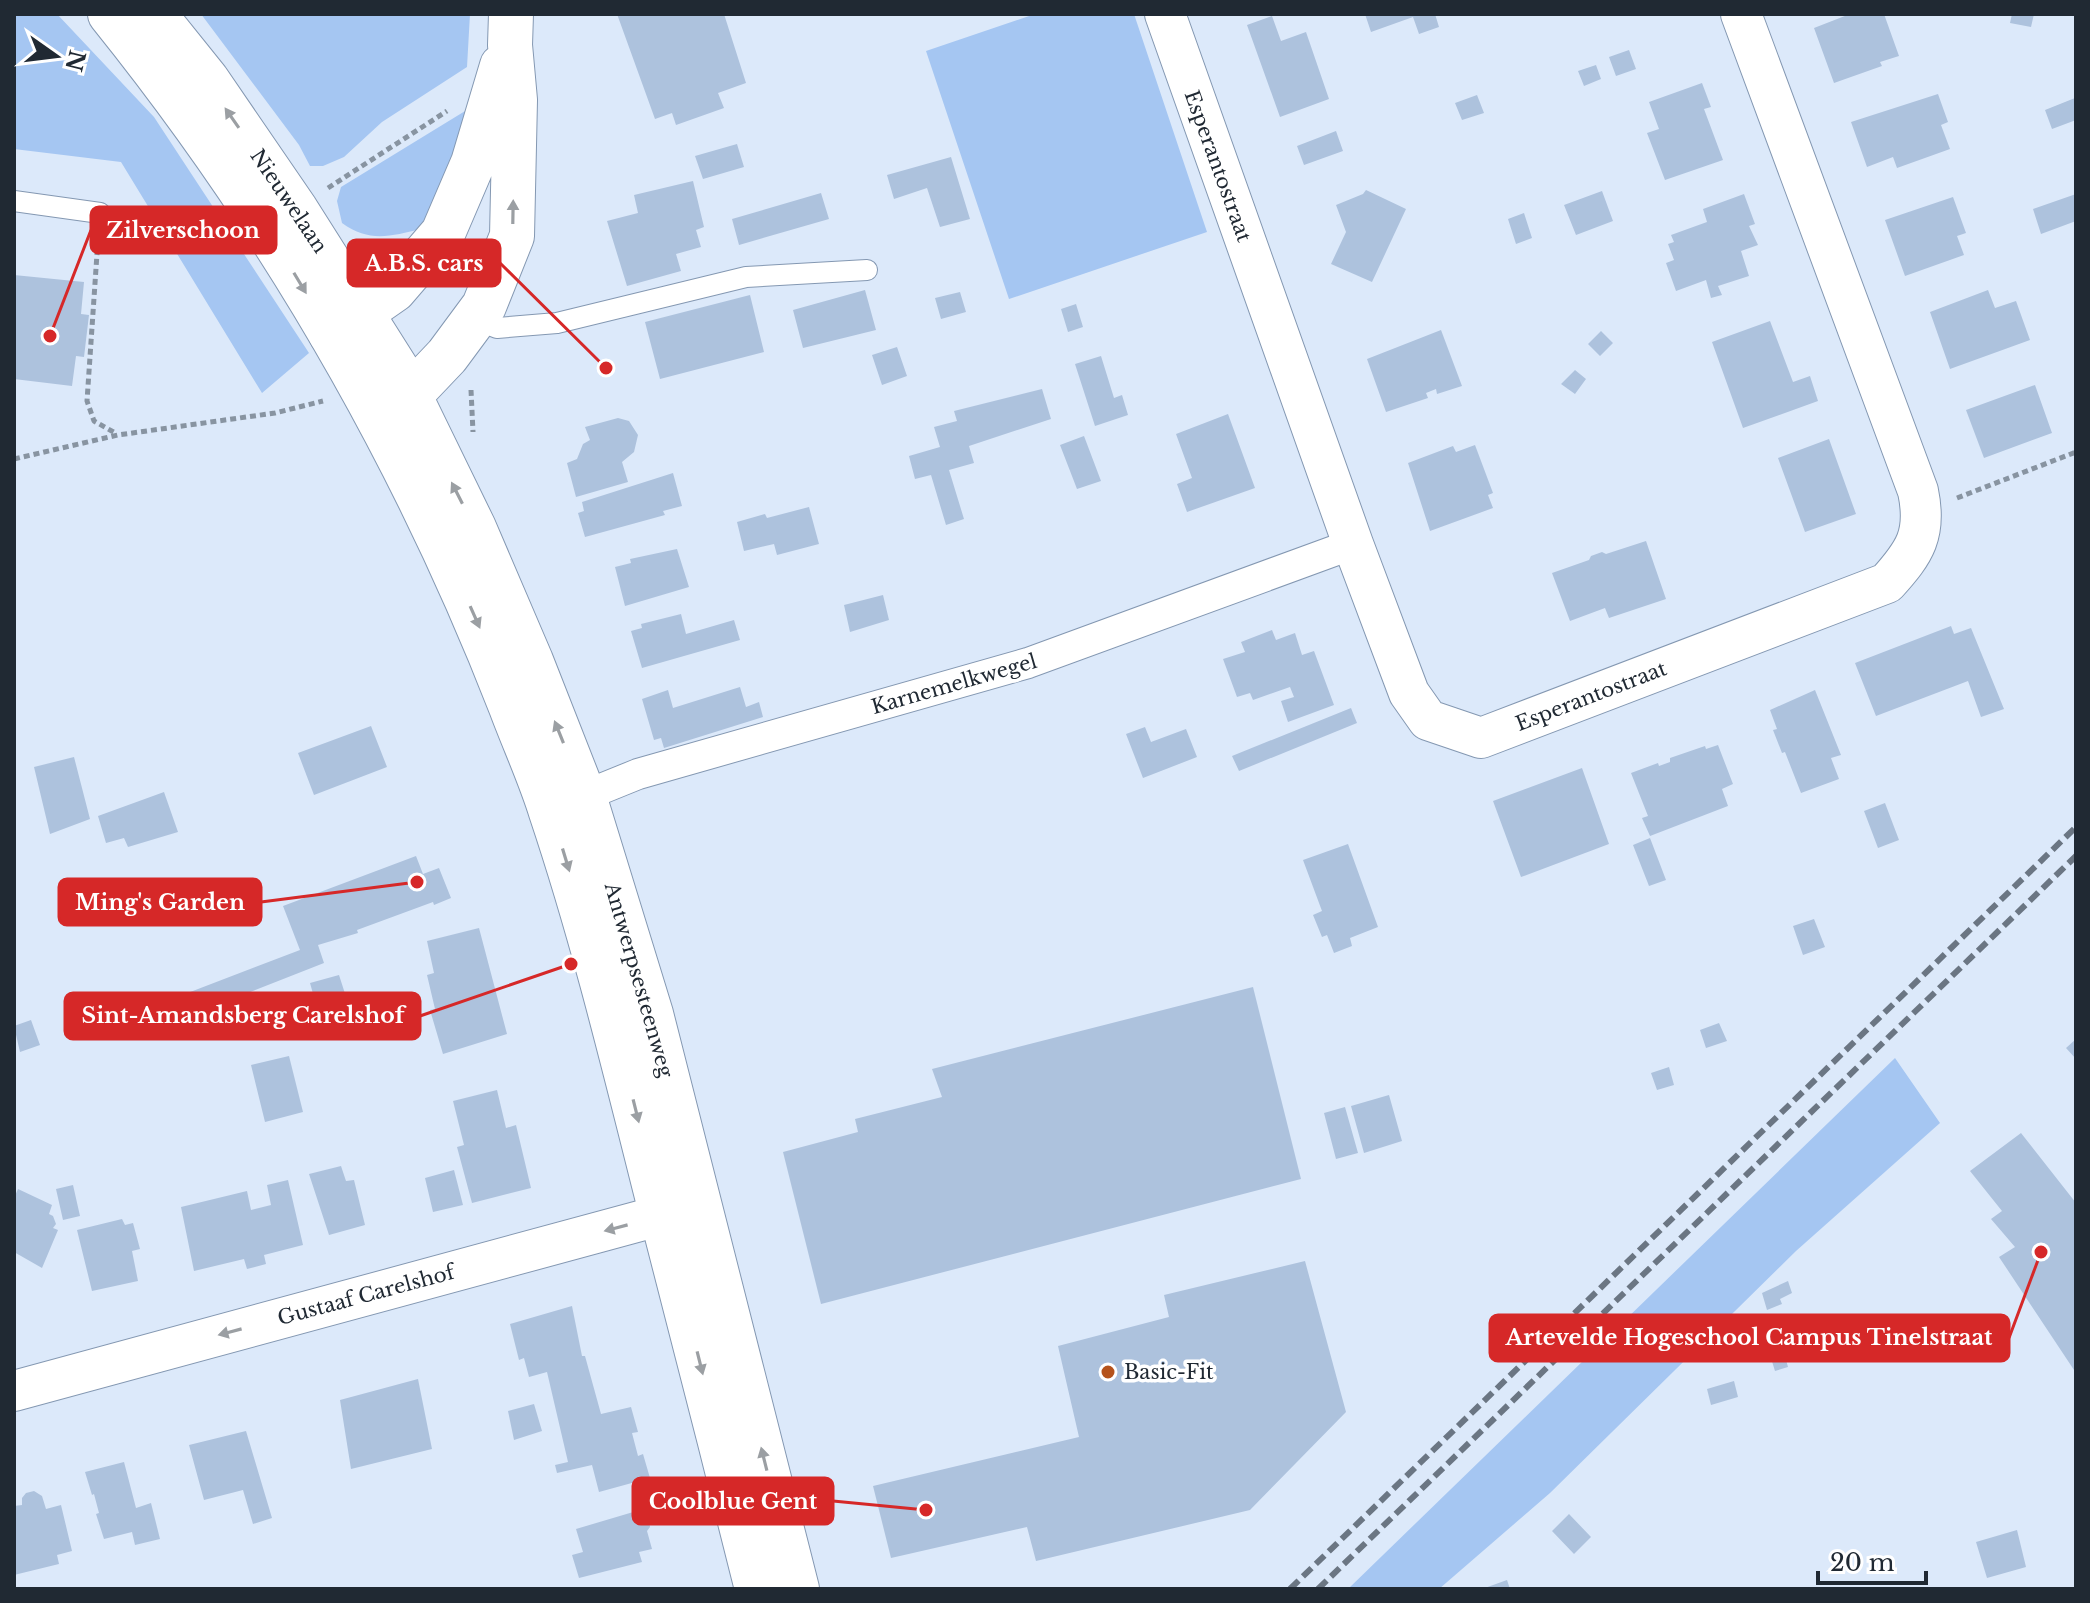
<svg xmlns="http://www.w3.org/2000/svg" width="2090" height="1603" font-family="'Libre Baskerville',serif">
	<style>
		.green { fill: #a5c6f2 }
		.building { fill: #adc2dd }
		.lines { fill: none; stroke-linecap: round; stroke-linejoin: round }
		.service-casing { stroke: #8498b2; stroke-width: 22 }
		.pedestrian-casing { stroke: #8498b2; stroke-width: 32 }
		.minor-casing { stroke: #8498b2; stroke-width: 42 }
		.secondary-casing { stroke: #8498b2; stroke-width: 46 }
		.primary-casing { stroke: #8498b2; stroke-width: 46 }
		.path { stroke: #8894a1; stroke-width: 5; stroke-dasharray: 6 4; stroke-linecap: butt }
		.service { stroke: #fff; stroke-width: 20 }
		.pedestrian { stroke: #fff; stroke-width: 30 }
		.minor { stroke: #fff; stroke-width: 40 }
		.secondary { stroke: #fff; stroke-width: 44 }
		.primary { stroke: #fff; stroke-width: 44 }
		.rail { stroke: #6b7683; stroke-width: 6; stroke-dasharray: 12 6; stroke-linecap: butt }
		.oneway { fill: #9b9fa3 }
		.poi-dot { fill: #b5521b; stroke: #fff; stroke-width: 3 }
		.labels { text-anchor: middle; stroke-width: 7; stroke-linejoin: round; paint-order: stroke }
		.street-label { font-size: 20px; fill: #202933; stroke: #fff }
		.poi-label { font-size: 20px; fill: #202933; stroke: #fff; text-anchor: start }
		.leader { fill: none; stroke: #d62828; stroke-width: 3 }
		.callout-dot { fill: #d62828; stroke: #fff; stroke-width: 3 }
		.callout { fill: #d62828; stroke: #d62828; stroke-width: 3 }
		.callout-label { font-size: 22px; text-anchor: middle; font-weight: bold; fill: #fff }
	</style>
	<rect width="100%" height="100%" fill="#dce9fa"/>
	<path class="green" d="M14 14H57L154 117 309 353 262 393 121 162 14 149Z
		M201 14H470L467 67 382 122 344 157 323 166H310L299 145Z
		M1035 14H1134L1207 232 1009 299 926 51Z
		M470 108 463 138 422 229C390 236 370 243 342 223L337 201 341 187Z
		M1895 1058 1940 1123 1796 1251 1550 1493 1439 1589H1348Z"/>
	<path class="building" d="M617 14H724L746 83 718 93 724 108 676 125 672 113 655 119Z
		M1365 14H1435L1439 27 1419 34 1413 17 1371 32Z
		M1850 14H1884L1899 56 1880 62 1882 66 1834 83 1814 28Z
		M2012 14H2034L2031 27 2010 23Z
		M1272 16 1281 41 1306 32 1329 99 1280 117 1247 25Z
		M1629 50 1636 69 1616 76 1609 57Z
		M1596 65 1601 79 1584 86 1578 71Z
		M1702 83 1711 107 1704 109 1723 160 1665 180 1647 133 1659 129 1649 102Z
		M1938 94 1948 122 1941 125 1950 149 1897 168 1893 157 1867 167 1851 122Z
		M1477 95 1484 113 1462 120 1455 103Z
		M2075 98 2076 120 2052 129 2045 110Z
		M1336 131 1343 151 1304 165 1297 146Z
		M737 144 744 167 703 179 695 156Z
		M951 157 970 219 940 227 927 188 894 199 887 175Z
		M693 181 704 227 696 230 701 247 676 254 681 271 627 286 607 221 638 213 634 195Z
		M1366 190 1406 209 1372 282 1331 264 1346 232 1336 205 1363 194Z
		M1602 191 1613 221 1576 235 1564 205Z
		M821 193 829 219 739 245 732 219Z
		M1744 194 1755 224 1749 226 1758 245 1741 251 1749 276 1718 286 1722 295 1711 298 1706 280 1676 291 1666 263 1674 260 1668 244 1674 242 1671 235 1707 222 1703 209Z
		M2076 194V221L2041 234 2033 209Z
		M1953 197 1966 233 1957 236 1964 255 1905 276 1885 220Z
		M1524 213 1532 238 1516 244 1508 219Z
		M14 275 84 282 81 314 89 315 84 357 76 356 72 386 14 379Z
		M865 290 876 330 803 348 793 310Z
		M1988 290 1995 308 2016 301 2030 340 1950 369 1930 312Z
		M960 292 966 312 941 319 935 298Z
		M750 295 764 352 660 379 645 322Z
		M1076 304 1083 327 1068 332 1061 309Z
		M1770 321 1793 382 1810 376 1818 401 1743 428 1712 342Z
		M1441 330 1462 386 1437 394 1436 389 1426 393 1428 398 1386 412 1367 359Z
		M1601 331 1613 343 1600 356 1588 344Z
		M897 347 907 376 882 385 872 355Z
		M1101 356 1114 398 1122 395 1128 415 1095 426 1075 364Z
		M1575 370 1586 379 1575 394 1561 384Z
		M2035 385 2052 433 1984 458 1966 410Z
		M1042 389 1051 419 969 446 974 463 949 470 964 519 946 525 931 475 915 479 909 456 940 447 934 427 957 421 954 411Z
		M1228 414 1255 488 1187 512 1177 484 1192 478 1176 434Z
		M618 418 629 421 638 435 634 452 622 462 628 482 576 497 567 463 577 459 583 444 590 440 585 427Z
		M1084 436 1101 481 1077 489 1060 445Z
		M1829 439 1856 514 1805 532 1778 458Z
		M1475 445 1493 493 1488 495 1493 508 1430 531 1408 463 1453 446 1456 452Z
		M673 473 682 506 663 511 665 515 585 537 578 513 584 511 582 502Z
		M809 507 819 544 777 555 774 544 744 551 737 522 765 514 767 518Z
		M1646 541 1666 599 1609 618 1605 608 1570 621 1552 573 1589 560 1591 556 1602 552 1606 554Z
		M677 549 689 587 625 606 615 567 631 563 630 559Z
		M883 595 889 620 850 632 844 605Z
		M681 614 686 634 734 620 740 640 642 668 631 631 642 628 641 624Z
		M1951 626 1954 634 1971 628 2004 709 1981 717 1968 681 1876 716 1855 663Z
		M1272 630 1276 640 1295 633 1302 655 1314 651 1334 705 1288 722 1281 701 1294 697 1290 687 1253 700 1250 693 1237 697 1223 659 1245 652 1241 642Z
		M740 687 746 707 759 702 763 717 664 748 661 738 654 740 642 699 668 690 673 708Z
		M1815 690 1841 755 1831 758 1839 779 1801 793 1785 752 1782 753 1773 730 1777 729 1770 710Z
		M1351 708 1357 723 1239 771 1232 756Z
		M371 726 387 767 314 795 298 753Z
		M1145 727 1151 742 1186 729 1197 757 1143 778 1126 734Z
		M1718 745 1733 784 1722 789 1728 806 1650 836 1642 818 1648 816 1631 773 1658 763 1659 766 1670 762V758L1705 746 1706 749Z
		M74 757 90 819 50 834 34 767Z
		M1582 768 1609 844 1521 877 1493 801Z
		M164 792 178 832 128 847 124 838 106 843 98 816Z
		M1885 803 1899 840 1878 848 1864 811Z
		M1650 838 1666 880 1649 886 1633 845Z
		M1348 844 1378 927 1350 938 1352 946 1334 953 1327 935 1322 937 1313 915 1322 911 1303 860Z
		M416 856 423 874 439 868 451 898 434 905 433 902 357 930 358 933 318 945 324 963 177 1021 172 999 300 950 283 906Z
		M1814 919 1825 947 1803 955 1793 926Z
		M479 928 507 1034 443 1054 430 1010 435 1009 427 975 434 973 427 941Z
		M339 975 349 1006 319 1015 310 983Z
		M1253 987 1301 1179 821 1304 783 1152 858 1132 855 1119 942 1097 932 1069Z
		M31 1020 40 1045 20 1052 14 1026Z
		M1719 1023 1727 1041 1706 1048 1700 1030Z
		M2076 1039V1059L2066 1048Z
		M289 1056 303 1112 265 1122 251 1065Z
		M1669 1067 1674 1085 1657 1090 1651 1073Z
		M497 1090 506 1128 516 1125 531 1188 472 1203 457 1147 464 1145 453 1101Z
		M1389 1095 1402 1141 1364 1153 1351 1106Z
		M1345 1107 1358 1153 1336 1159 1324 1113Z
		M2021 1133 2076 1203V1373L1999 1257 2015 1247 1991 1219 2002 1211 1970 1171Z
		M341 1166 346 1181 354 1180 365 1225 329 1235 309 1174Z
		M454 1170 463 1205 433 1212 425 1178Z
		M288 1180 303 1245 264 1255 266 1264 247 1269 244 1259 194 1271 181 1207 247 1191 251 1210 271 1205 267 1185Z
		M73 1185 80 1216 63 1220 56 1189Z
		M18 1189 52 1205 49 1214 53 1216 56 1224 53 1228 58 1230 42 1268 14 1252V1198Z
		M122 1219 125 1225 133 1223 140 1249 132 1251 138 1281 92 1291 77 1230Z
		M1305 1261 1346 1412 1250 1510 1036 1561 1027 1527 891 1558 873 1486 1079 1437 1058 1346 1169 1317 1164 1295Z
		M1788 1281 1792 1293 1780 1299 1782 1304 1767 1310 1762 1293Z
		M572 1306 582 1356H585L601 1414 631 1407 638 1432 632 1433 638 1456 643 1454 650 1478 599 1492 592 1465 557 1473 555 1465 568 1462 547 1372 529 1377 524 1358 519 1360 510 1324Z
		M1779 1334 1788 1367 1775 1371 1765 1339Z
		M418 1379 432 1449 351 1469 340 1400Z
		M1734 1381 1738 1397 1711 1405 1707 1389Z
		M534 1404 542 1431 514 1440 508 1411Z
		M246 1431 272 1518 253 1524 243 1490 204 1500 189 1445Z
		M124 1462 136 1508 151 1503 160 1539 135 1545 132 1532 104 1539 96 1514 99 1513 94 1494 92 1495 85 1472Z
		M34 1491 42 1496 46 1509 61 1505 72 1551 57 1555 59 1564 14 1575V1506L22 1505V1498L26 1493Z
		M640 1510 642 1515 649 1519 650 1527 647 1531 652 1549 639 1552 642 1562 579 1578 572 1555 583 1552 576 1529Z
		M1569 1514 1591 1537 1574 1554 1552 1531Z
		M2017 1530 2026 1567 1987 1578 1976 1542Z
		M1507 1580 1510 1589H1482Z"/>
	<g class="lines">
		<g class="service-casing">
			<path id="service" d="M14 201 100 213
				M474 319 497 328 557 323 746 277 867 270"/>
		</g>
		<g class="pedestrian-casing">
			<path id="pedestrian" d="M569 802 638 774 1028 663 1353 544"/>
		</g>
		<g class="minor-casing">
			<path id="minor" d="M1165 14 1353 544 1409 693 1428 720 1481 738 1887 583C1915 552 1927 534 1918 491L1741 14
				M14 1391 662 1215 687 1233"/>
		</g>
		<g class="secondary-casing">
			<path id="secondary" d="M331 334 394 290 443 233 473 163 502 66
				M378 411 408 397 447 356 484 306 512 236 515 100 510 45 511 14"/>
		</g>
		<g class="primary-casing">
			<path id="primary" d="M110 14C279 224 413 455 511 707 524 742 540 776 551 812 595 943 627 1078 661 1212 693 1338 726 1463 757 1589
				M154 14 207 80 296 210 396 368 474 528 531 661 584 796 651 1014 797 1589"/>
		</g>
		<path class="path" d="M328 188 447 111
			M98 239 87 401 94 421 117 434
			M471 390 473 432
			M14 459 118 435 275 413 323 401
			M1957 498 2076 452"/>
		<use href="#service" class="service"/>
		<use href="#pedestrian" class="pedestrian"/>
		<use href="#minor" class="minor"/>
		<use href="#secondary" class="secondary"/>
		<use href="#primary" class="primary"/>
		<path class="rail" d="M1290 1589 2076 827
			M1318 1589 2076 856"/>
	</g>
	<defs><path id="oneway-solid" d="M-6-.8H1V-3.2L6.5 0L1 3.2V.8H-6Z" transform="scale(2)"/></defs>
	<g class="oneway">
		<use href="#oneway-solid" transform="translate(232 118) rotate(-125)"/>
		<use href="#oneway-solid" transform="translate(513 212) rotate(-89)"/>
		<use href="#oneway-solid" transform="translate(300 283) rotate(59)"/>
		<use href="#oneway-solid" transform="translate(457 493) rotate(-117)"/>
		<use href="#oneway-solid" transform="translate(475 617) rotate(66)"/>
		<use href="#oneway-solid" transform="translate(559 732) rotate(-112)"/>
		<use href="#oneway-solid" transform="translate(566 860) rotate(73)"/>
		<use href="#oneway-solid" transform="translate(636 1111) rotate(76)"/>
		<use href="#oneway-solid" transform="translate(616 1228) rotate(165)"/>
		<use href="#oneway-solid" transform="translate(230 1332) rotate(165)"/>
		<use href="#oneway-solid" transform="translate(700 1363) rotate(76)"/>
		<use href="#oneway-solid" transform="translate(764 1459) rotate(-104)"/>
	</g>
	<circle class="poi-dot" cx="1108" cy="1372" r="8"/>
	<g class="labels">
		<g class="street-label">
			<text transform="translate(1218 166) rotate(70)" y="7">Esperantostraat</text>
			<text transform="translate(289 201) rotate(56)" y="7">Nieuwelaan</text>
			<text transform="translate(954 684) rotate(-16)" y="7">Karnemelkwegel</text>
			<text transform="translate(1591 696) rotate(-21)" y="7">Esperantostraat</text>
			<text transform="translate(639 980) rotate(74)" y="7">Antwerpsesteenweg</text>
			<text transform="translate(366 1295) rotate(-15)" y="7">Gustaaf Carelshof</text>
		</g>
		<g class="poi-label">
			<text x="1124" y="1379">Basic-Fit</text>
		</g>
	</g>
	<path class="leader" d="M50 336L91 230M606 368L500 263M417 882L261 902M571 964L420 1016M2041 1252L2009 1338M926 1510L833 1501"/>
	<g class="callout-dot">
		<circle cx="50" cy="336" r="8"/>
		<circle cx="606" cy="368" r="8"/>
		<circle cx="417" cy="882" r="8"/>
		<circle cx="571" cy="964" r="8"/>
		<circle cx="2041" cy="1252" r="8"/>
		<circle cx="926" cy="1510" r="8"/>
	</g>
	<g class="callout">
		<rect x="91" y="207" width="185" height="46" rx="8"/>
		<rect x="348" y="240" width="152" height="46" rx="8"/>
		<rect x="59" y="879" width="202" height="46" rx="8"/>
		<rect x="65" y="993" width="355" height="46" rx="8"/>
		<rect x="1490" y="1315" width="519" height="46" rx="8"/>
		<rect x="633" y="1478" width="200" height="46" rx="8"/>
	</g>
	<g class="callout-label">
		<text x="183" y="238">Zilverschoon</text>
		<text x="424" y="271">A.B.S. cars</text>
		<text x="160" y="910">Ming's Garden</text>
		<text x="243" y="1023">Sint-Amandsberg Carelshof</text>
		<text x="1749" y="1345">Artevelde Hogeschool Campus Tinelstraat</text>
		<text x="733" y="1509">Coolblue Gent</text>
	</g>
	<rect width="2090" height="1603" fill="none" stroke="#202933" stroke-width="32"/>
	<g transform="translate(56 56) rotate(104)" stroke="#ffffff" stroke-width="6" paint-order="stroke">
	<path d="M0-6L14 30L0 20L-14 30Z" fill="#202933"/>
	<text y="-12" font-size="22" font-weight="bold" text-anchor="middle" fill="#202933">N</text>
	</g>
	<path d="M1818 1571v12h108v-12" fill="none" stroke="#202933" stroke-width="4"/>
	<text x="1830" y="1571" font-size="24" fill="#202933" stroke="#ffffff" stroke-width="6" paint-order="stroke">20 m</text>
</svg>
